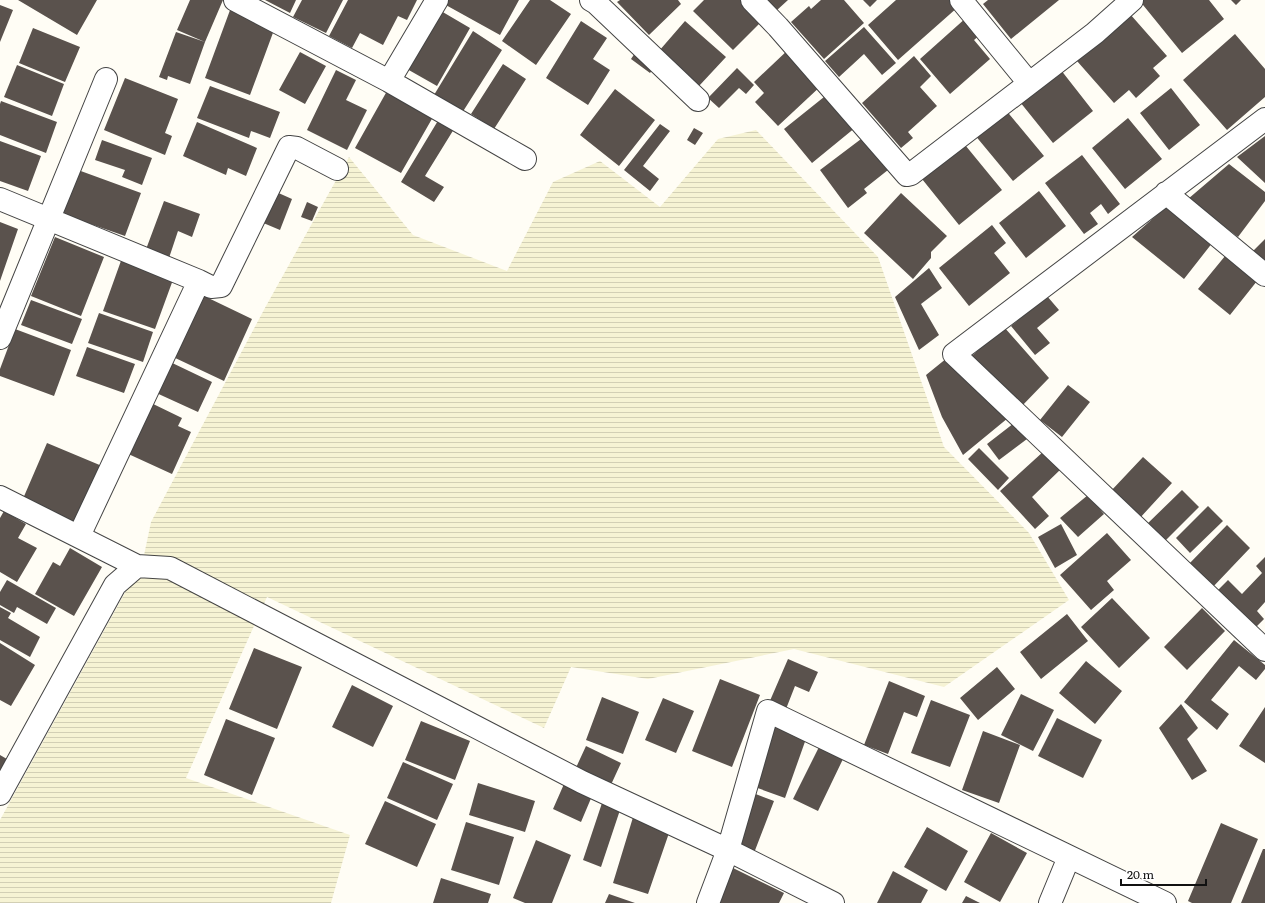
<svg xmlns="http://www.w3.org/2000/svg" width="1265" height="903" font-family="Literata,serif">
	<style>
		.farmland { fill: url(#farmland-rules) }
		.building { fill: #5a524d }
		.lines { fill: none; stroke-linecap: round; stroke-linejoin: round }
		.minor-casing { stroke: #444; stroke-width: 24 }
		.minor { stroke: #fff; stroke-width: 22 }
	</style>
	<defs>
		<pattern id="farmland-rules" width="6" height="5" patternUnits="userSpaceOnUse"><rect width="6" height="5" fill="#f6f3d4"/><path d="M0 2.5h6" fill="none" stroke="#d2cfb5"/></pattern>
	</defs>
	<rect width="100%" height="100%" fill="#fffdf5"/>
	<path class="farmland" d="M756 130 878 257 944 447 1029 533 1069 600 944 687 794 649 648 679 571 667 544 728 267 597 186 778 350 835 331 903H0V820L143 560 151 522 266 306 349 157 413 235 507 271 553 182 600 161 660 207 718 139Z"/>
	<path class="building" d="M18 0H97L77 35Z
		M190 0H223L205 42 177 30Z
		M265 0H296L290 13Z
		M302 0H343L326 33 293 17Z
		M348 0H417L407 20 398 16 383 45 360 33 352 48 329 36Z
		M446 0H519L500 35 444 4Z
		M530 0H550L571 14 536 65 502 41Z
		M620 0H678L681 4 649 35 617 2Z
		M704 0H743L763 20 733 50 693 11Z
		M765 0H788L776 11Z
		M821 0H844L864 23 824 59 791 22 809 6 811 9Z
		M863 0H877L870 7Z
		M896 0H952L958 7 898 60 868 25Z
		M988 0H1059L1011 39 983 4Z
		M1139 0H1209L1224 19 1182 53Z
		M1231 0H1241L1236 5Z
		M233 2 274 30 250 95 205 78Z
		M0 5 13 10 0 42Z
		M441 11 470 28 437 86 407 69Z
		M1130 14 1167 56 1153 68 1160 76 1136 98 1129 90 1114 103 1077 61Z
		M967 17 981 34 974 40 990 59 950 94 920 59Z
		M581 21 607 38 593 59 610 70 588 105 546 78Z
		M685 21 726 57 699 86 659 51Z
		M864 27 896 63 882 75 864 54 839 77 825 61Z
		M33 28 80 47 65 82 19 63Z
		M473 31 502 50 462 113 434 95Z
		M176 32 205 42 190 84 168 76 167 80 159 77Z
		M1235 34 1265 69V97L1227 130 1183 80Z
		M790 48 823 84 778 126 755 102 764 93 754 82Z
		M637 50 656 65 650 73 631 59Z
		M300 52 326 66 305 104 279 90Z
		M914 56 931 76 920 87 937 106 908 132 913 138 901 148 862 103Z
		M503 64 526 79 494 129 471 114Z
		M17 65 64 84 52 116 4 97Z
		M1057 65 1093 111 1053 143 1016 97Z
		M737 68 754 85 746 94 739 88 719 108 708 98Z
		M336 70 356 80 346 100 367 110 347 150 307 130Z
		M125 78 178 99 165 133 172 136 165 155 104 130Z
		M210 86 280 112 270 138 251 131 249 138 197 118Z
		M1171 88 1200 125 1169 150 1140 113Z
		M615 89 655 120 619 166 580 135Z
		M387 91 433 117 401 173 355 148Z
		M829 93 856 127 812 163 784 129Z
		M1 101 57 122 46 153 0 135V104Z
		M1005 109 1044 156 1013 181 974 134Z
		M1128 118 1162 159 1125 189 1092 148Z
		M439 119 454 129 425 176 444 187 434 202 401 182Z
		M197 122 257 148 246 176 228 168 226 175 183 156Z
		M660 124 670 131 643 166 659 179 650 191 624 170Z
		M694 128 703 133 695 145 687 140Z
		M869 133 893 166 864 189 867 193 848 208 820 170Z
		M1265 136V183L1237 157Z
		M102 140 152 158 142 185 122 177 125 170 95 160Z
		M961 140 1002 190 959 225 918 174Z
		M0 141 41 156 28 191 0 181Z
		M1082 155 1120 204 1108 214 1101 204 1090 213 1098 224 1084 234 1045 183Z
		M1229 164 1265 192V201L1238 237 1188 199Z
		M78 170 141 193 125 236 62 214Z
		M274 191 292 199 280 230 261 222Z
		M1039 191 1066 226 1026 258 999 223Z
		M901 193 947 236 931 252V258L913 279 864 233Z
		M164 201 200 214 192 237 178 231 168 261 145 252Z
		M307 202 318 207 312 221 301 217Z
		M1167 206 1213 242 1184 279 1132 237Z
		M0 222 18 229 0 281Z
		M992 225 1006 243 994 253 1010 273 969 306 939 268Z
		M55 237 104 257 81 316 31 296Z
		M1265 239V263L1253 251Z
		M1230 250 1261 276 1230 315 1198 289Z
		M122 258 174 277 155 329 103 311Z
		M929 268 942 288 921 304 939 335 919 350 895 297Z
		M200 294 252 319 224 381 171 356Z
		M1047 296 1059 310 1037 328 1050 343 1035 355 1011 326Z
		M31 300 82 319 72 344 21 325Z
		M99 313 153 332 143 362 88 343Z
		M1004 327 1049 378 1018 410 966 361Z
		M15 329 71 350 54 396 0 376V369Z
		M87 347 135 364 124 393 76 376Z
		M947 358 1008 418 963 455 942 417 926 375Z
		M166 360 212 382 198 412 152 391Z
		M1068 385 1090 402 1062 437 1040 420Z
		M147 401 182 418 178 426 191 432 172 474 124 452Z
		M1018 420 1031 436 999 460 987 444Z
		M47 443 102 466 78 525 22 501Z
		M979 448 1009 478 998 490 968 459Z
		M1044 451 1061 469 1032 497 1049 516 1035 529 1000 491Z
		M1143 457 1172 483 1139 519 1110 492Z
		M1182 490 1199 507 1162 544 1145 526Z
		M1088 495 1104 514 1078 537 1060 518Z
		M1208 506 1223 521 1190 553 1176 538Z
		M4 511 26 524 18 538 37 548 17 582 0 572V518Z
		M1061 524 1077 555 1055 568 1038 537Z
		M1227 525 1250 548 1211 589 1187 566Z
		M1107 533 1131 560 1107 581 1114 590 1091 610 1060 575Z
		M70 548 102 567 74 616 35 594 53 562 60 566Z
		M1265 557V602L1257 611 1264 619 1254 629 1216 592 1228 580 1242 594 1262 573 1256 566Z
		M7 580 56 608 47 624 17 607 14 613 0 605V592Z
		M1112 598 1150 638 1119 668 1081 627Z
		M0 607 11 613 8 618 40 637 30 657 0 640Z
		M1202 608 1225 631 1187 670 1164 647Z
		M1067 614 1088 641 1041 679 1020 652Z
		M1234 640 1265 665V669L1256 680 1239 666 1211 700 1229 714 1217 730 1184 702Z
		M0 643 35 665 11 706 0 700Z
		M254 648 302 667 277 729 229 709Z
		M788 659 818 672 809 692 795 686 786 709 769 703Z
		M1086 661 1122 691 1095 724 1059 693Z
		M997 667 1015 689 978 720 960 698Z
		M720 679 760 695 732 767 692 751Z
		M889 681 925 696 917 717 904 712 888 754 864 745Z
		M352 685 393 706 373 747 332 727Z
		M1021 694 1054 710 1033 751 1001 735Z
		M602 697 639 712 623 754 586 740Z
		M663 698 694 711 676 753 645 740Z
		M931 700 970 715 950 767 911 753Z
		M1181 704 1198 728 1187 739 1207 771 1192 780 1159 728Z
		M1265 707V763L1239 746Z
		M1057 718 1102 740 1083 778 1038 756Z
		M226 719 275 738 252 795 204 775Z
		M421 721 470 741 455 780 405 760Z
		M775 724 807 736 785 798 752 786Z
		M983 731 1020 745 999 803 962 790Z
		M586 746 621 763 609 789 574 772Z
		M819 747 843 759 818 811 793 799Z
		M0 755 12 762 0 778Z
		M403 762 453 784 437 820 387 798Z
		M478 783 535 801 525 832 469 815Z
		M564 784 592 796 581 822 553 809Z
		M753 793 774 801 754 853 734 845Z
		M603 800 621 807 601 867 583 860Z
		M385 801 436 824 417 867 365 844Z
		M634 814 669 833 648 894 613 883Z
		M466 822 514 837 499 885 451 870Z
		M1221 823 1258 839 1231 903H1192L1188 901Z
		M927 827 968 851 946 891 904 867Z
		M991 833 1027 853 1000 902 964 882Z
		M536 840 571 855 552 903H525L513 898Z
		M1263 849H1265V903H1241Z
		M733 868 784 893 779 903H717Z
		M893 871 928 890 921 903H877Z
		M441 878 491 894 488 903H433Z
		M609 894 635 903H605Z
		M966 896 980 903H962Z"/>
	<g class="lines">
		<g class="minor-casing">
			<path id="minor" d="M235 0 389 81 525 159
				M591 0 596 3 698 100
				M752 0 778 27 907 175 911 174 1095 33 1132 0
				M961 0 1029 83
				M389 81 437 0
				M1265 119 954 354 1265 650
				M1166 193 1265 275
				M0 199 199 281 79 536
				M199 281 211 287 221 286 289 147 297 148 337 169
				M0 338 106 79
				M0 497 137 566
				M0 794 115 585 137 566 170 568 582 782 728 850 833 903
				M708 903 728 850 768 711 1165 903
				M1050 903 1069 857"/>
		</g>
		<use href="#minor" class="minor"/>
	</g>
	<path d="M1121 879v6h85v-6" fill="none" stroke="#111111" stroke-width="2"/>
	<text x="1127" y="879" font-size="12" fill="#111111" stroke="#ffffff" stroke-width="3" paint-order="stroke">20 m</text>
</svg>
